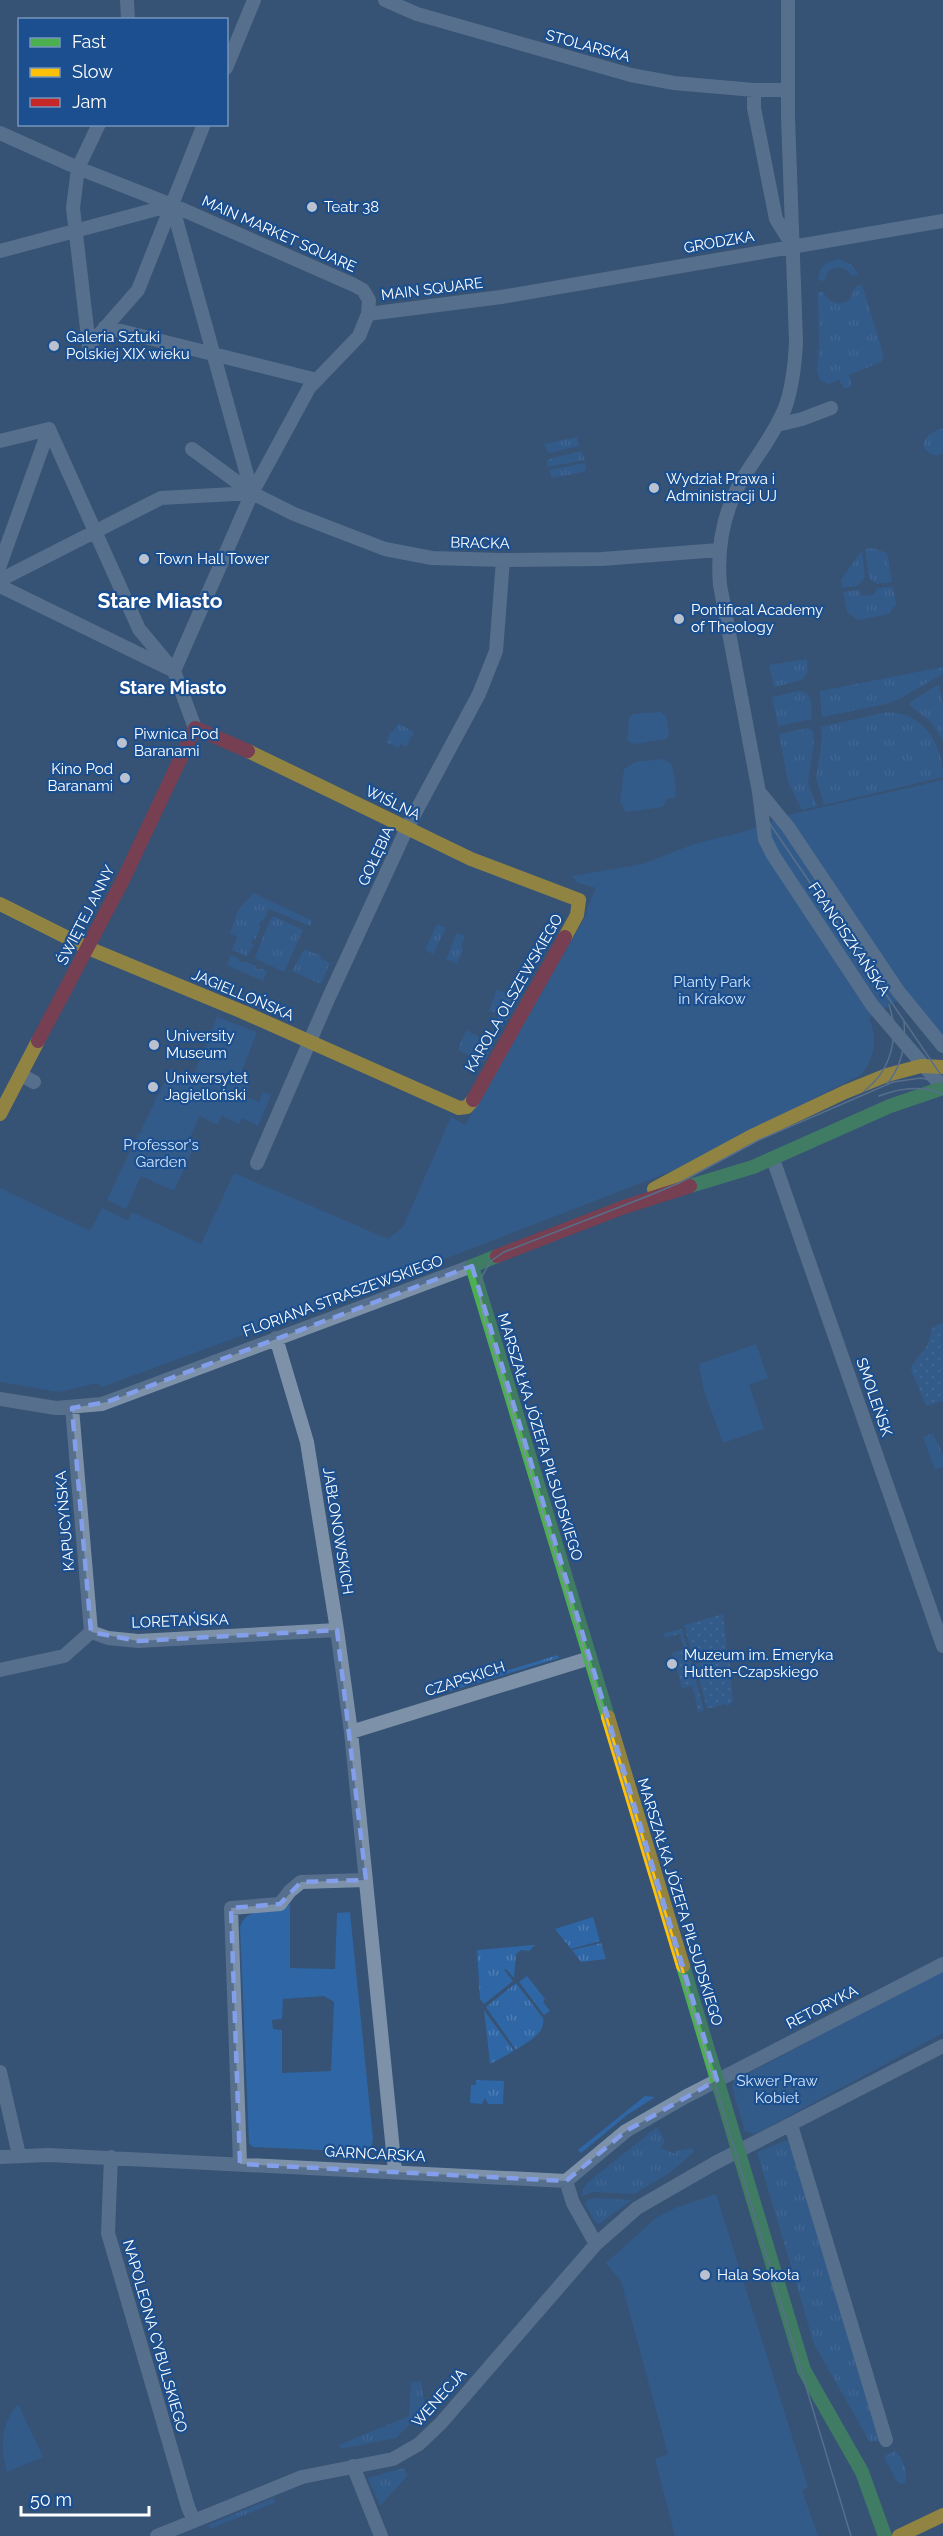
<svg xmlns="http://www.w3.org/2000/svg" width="943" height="2536" font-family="Raleway,sans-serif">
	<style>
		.grass { fill: url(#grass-tufts) }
		.park { fill: #2f66a5; fill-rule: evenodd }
		.garden { fill: url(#garden-dots) }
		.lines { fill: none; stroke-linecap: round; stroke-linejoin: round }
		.street { stroke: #7d92a8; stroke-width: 14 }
		.fast { stroke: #4caf50; stroke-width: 14 }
		.slow { stroke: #ffc107; stroke-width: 14 }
		.jam { stroke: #c62828; stroke-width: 14 }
		.tram { stroke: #7e92a7; stroke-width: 1.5 }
		.marked { fill: none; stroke: #839eea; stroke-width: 4.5; stroke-dasharray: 12 8; stroke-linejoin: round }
		.poi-dot { fill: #b9c2ce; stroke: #1b4f8f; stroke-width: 2 }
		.labels { text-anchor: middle; stroke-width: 4.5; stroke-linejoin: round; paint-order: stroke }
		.street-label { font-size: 15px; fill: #fff; stroke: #1b4f8f }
		.poi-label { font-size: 15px; fill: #fff; stroke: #1b4f8f; text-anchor: start }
		.park-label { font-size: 15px; fill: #cfe3fa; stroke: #1b4f8f }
		.quarter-label { font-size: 18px; font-weight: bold; fill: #fff; stroke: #1b4f8f }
		.district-label { font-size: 21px; font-weight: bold; fill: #fff; stroke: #1b4f8f }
	</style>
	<defs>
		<pattern id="grass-tufts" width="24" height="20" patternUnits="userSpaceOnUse" patternTransform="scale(1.5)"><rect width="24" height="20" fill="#2f66a5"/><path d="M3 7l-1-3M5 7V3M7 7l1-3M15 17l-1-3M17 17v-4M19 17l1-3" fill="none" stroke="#4e7db2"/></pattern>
		<pattern id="garden-dots" width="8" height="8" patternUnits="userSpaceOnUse" patternTransform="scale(1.5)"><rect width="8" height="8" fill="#2f66a5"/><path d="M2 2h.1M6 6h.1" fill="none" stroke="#4e7db2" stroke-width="1.8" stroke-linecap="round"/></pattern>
	</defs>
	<rect width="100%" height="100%" fill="#365274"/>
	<path class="grass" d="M839 259 852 265 858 274 852 276C847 267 837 264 828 271L824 281 818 280C819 267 826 261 839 259Z
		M862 285 884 356 881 362 849 375 852 381 849 388H844L839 380 829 384 820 380 817 371 819 347 818 292H823C829 302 838 307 849 300L856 286Z
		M943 428V453C935 457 929 455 924 448 923 435 933 432 943 428Z
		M577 437 579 446 548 453 544 444Z
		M581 451 585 460 548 467 547 461 549 459Z
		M585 463 586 468 584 472 552 478 549 470Z
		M873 548 887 553 892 582 877 584 869 578 865 549Z
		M862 550 865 578 858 586 842 588 841 580Z
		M893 587 896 604 889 614 858 620 847 612 843 592 858 590 863 596 874 595 877 588Z
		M807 659 808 671 802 680 774 687 769 665Z
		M943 667V674L899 699 886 704 822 717 820 691Z
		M939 684 943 706V740L930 721 909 705 912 701Z
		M799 691C814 692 811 707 812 719L778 726 772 697Z
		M882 713C920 708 943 742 943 777L824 805 816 778 822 741 821 727Z
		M398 723 414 732 406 747 401 744 398 748 386 742 391 731 393 732Z
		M808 728 813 731 814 742 808 783 817 806 802 810 788 782 779 734Z
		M254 893 312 921 310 926 269 909 263 921H261L259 925 261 926 255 940 253 939 251 943 254 945 247 956 232 950 237 937 230 933 238 910Z
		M273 916 303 930 284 972 256 959 255 957 271 918Z
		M437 924 446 928 433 954 425 950Z
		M457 933 465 936 461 947 463 948 457 964 446 959Z
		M304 950 321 955 320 958 330 963 321 984 292 971Z
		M231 955 239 959V961L243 963 244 961 256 966 255 968 259 970 260 968 267 971 263 981 227 965Z
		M497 989 519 999 503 1027 496 1024 499 1013 489 1011Z
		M466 1030 487 1041 493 1031 499 1033 484 1062 458 1050Z
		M933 1433 943 1455V1467L935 1470 923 1437Z
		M558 1655 559 1658 447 1692 446 1689Z
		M593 1917 600 1941 571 1949 555 1929Z
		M601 1943 606 1959 581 1962 572 1950Z
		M535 1945 529 1951 521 1950 516 1954 514 1978 506 1969 504 1970 513 1981 484 2004 480 1999 477 1950Z
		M527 1976 545 1999 543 2002 550 2011 544 2015 519 1982Z
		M516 1983 543 2018C546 2034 528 2041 516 2050L486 2007Z
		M484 2010 514 2051 492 2063H490Z
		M476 2080 504 2081 503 2104H488L485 2098 482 2104 470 2103 471 2085H476Z
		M645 2096 655 2097 627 2115 581 2153 578 2150Z
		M657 2127 665 2141 661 2148 676 2154V2151L692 2148 694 2152 671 2172 634 2194 593 2192 582 2196 583 2189 587 2183Z
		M795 2137 886 2440 870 2442 814 2344 757 2152Z
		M594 2198 632 2200 599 2224 595 2222 584 2202Z
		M421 2381 425 2409 396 2438 340 2449 339 2445 409 2416 411 2382Z
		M895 2451C903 2457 910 2476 904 2484L898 2483 886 2461 885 2456Z
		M403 2468 408 2475 380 2506 368 2478Z
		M273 2498 276 2502 210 2529 208 2525Z"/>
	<path class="park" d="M661 712 666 716 669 734 667 739 634 744 627 741 629 717 633 714Z
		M663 759 672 764 676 789 675 798 666 799 663 807 626 812 620 802 624 769 635 762Z
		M943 780V1036L909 994 869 1018C878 1038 875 1057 862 1074L672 1171 341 1299 102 1387 97 1383 59 1392 0 1382V1188L90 1231 102 1208 128 1221 132 1212 201 1244 234 1173 388 1239 403 1227 451 1117 465 1125 588 912 586 911 596 888 578 883 572 876 643 864 694 844 743 832 788 815Z
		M217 1017 257 1032 238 1081 249 1087 246 1097 259 1102 263 1092 271 1095 258 1126 242 1118 239 1124 222 1116 217 1125 200 1116 186 1146 193 1150 174 1191 141 1176 126 1209 107 1200 134 1143H137L135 1142 139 1133 143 1132 141 1130 148 1116H151L149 1114 158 1094 161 1095 159 1093 165 1081 167 1082 166 1079 171 1068 180 1074 182 1071 196 1076 194 1074 203 1052 207 1053 205 1049 211 1035 215 1034 211 1032Z
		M756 1344 768 1378 749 1385 764 1429 723 1443 704 1391 699 1364Z
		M290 1904V1968L335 1969 337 1913 350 1912 373 2139 371 2149 363 2152 253 2147 249 2143 240 1927C246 1905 274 1915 290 1904ZM324 1996 334 2002 331 2071 282 2073V2030L273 2029 272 2020 282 2019 283 1999Z
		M943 1970V2033L759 2132 753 2134 745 2131 732 2087 734 2081Z
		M716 2194 808 2487 802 2490 818 2536H675L655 2459 668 2454 621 2281 606 2263 656 2218 675 2208Z
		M18 2404 43 2457 7 2472C0 2447 0 2425 18 2404Z"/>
	<path class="garden" d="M943 1323V1401L926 1406 911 1370 912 1365 927 1346 933 1327Z
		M723 1614 727 1649 723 1650 724 1653 694 1661 684 1625Z
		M682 1629 704 1710 698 1712 693 1686 682 1688 672 1653 684 1649 680 1634 665 1638 664 1633Z
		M725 1656 726 1659 729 1658 733 1701 728 1706 725 1704 707 1709 695 1664Z"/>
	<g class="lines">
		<path class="street" d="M127 0 128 20
			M385 0 417 14 631 75 674 83 754 90H788
			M788 0V117L796 341C795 364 793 386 785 408 774 435 755 458 740 483 723 514 717 550 720 585L759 792 765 839 773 855 872 1005 943 1088
			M226 68 254 0
			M754 90V108L776 219 793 246
			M0 133 78 168 172 205 354 285 363 290 369 300 368 314 359 336 309 388 252 493 174 671 0 586
			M0 251 172 205 252 493 161 498 0 580
			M368 314 501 297 943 221
			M105 327 317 380
			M89 346 138 290 204 124
			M89 346 73 208 78 168 99 124
			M777 425 802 419 831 408
			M49 429 139 629 174 671 195 728
			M0 441 49 429
			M192 449 252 493 294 514 385 549 432 558 503 560 602 559 719 550
			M0 565 49 429
			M760 793 788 827 898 991 943 1046
			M21 1075 34 1082
			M773 1159 943 1646
			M257 1163 329 997 407 828 479 694 496 651 503 560
			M276 1338 307 1442 337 1630 351 1732 395 2171
			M0 1399 56 1408 102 1404 472 1266
			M72 1408 91 1632
			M91 1632 108 1638 138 1641 337 1630
			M0 1670 64 1656 91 1632
			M351 1732 590 1658
			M0 2072 19 2155
			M791 2125 886 2440
			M0 2157 49 2155 566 2181 626 2131 685 2097 943 1964
			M111 2157 108 2233 188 2507 194 2521
			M240 2164 231 1908 280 1904 290 1891 301 1882 366 1880
			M566 2181 573 2203 596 2244
			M353 2466 381 2536
			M157 2536 302 2477 393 2459 419 2444 441 2423 596 2244 637 2208 715 2163 943 2046"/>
		<path class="fast" d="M690 1186 753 1167 890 1106 943 1088
			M497 1256 472 1266 608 1717
			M683 1966 804 2370 862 2472 885 2536"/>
		<path class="slow" d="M248 751 471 859 579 900 577 915 565 937
			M0 904 88 948 243 1012 459 1108 467 1107 473 1100
			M0 1114 38 1041
			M654 1189 754 1135 845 1092 887 1075 921 1066 943 1067
			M608 1717 683 1966
			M899 2536 943 2515"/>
		<path class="jam" d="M38 1041 122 882 195 728 248 751
			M473 1100 565 937
			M497 1256 624 1207 690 1186"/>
		<path class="tram" d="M785 0 784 117 792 342 789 376 782 404 770 428 729 497 720 521 715 550 718 595 752 780 758 801 768 821 943 1078
			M886 1085C902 1067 906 1045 904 1021
			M864 1091C891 1071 900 1036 889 1005
			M879 1096C900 1088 922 1085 943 1094
			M851 2536 482 1311 479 1290 482 1276 491 1261 504 1252 648 1196 679 1183 759 1140 893 1082 921 1078 943 1083"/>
	</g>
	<path d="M0 0H943V2536H0ZM472 1266 717 2080 626 2131 566 2181 240 2164 231 1908 280 1904 301 1882 366 1880 337 1630 138 1641 91 1632 72 1408 107 1402Z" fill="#365274" fill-opacity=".55" fill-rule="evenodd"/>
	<path class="marked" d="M472 1266 717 2080 626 2131 566 2181 240 2164 231 1908 280 1904 301 1882 366 1880 337 1630 138 1641 91 1632 72 1408 107 1402Z"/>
	<g class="poi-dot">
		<circle cx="312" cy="207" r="6"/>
		<circle cx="54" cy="346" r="6"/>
		<circle cx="654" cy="488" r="6"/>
		<circle cx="144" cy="559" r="6"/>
		<circle cx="679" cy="619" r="6"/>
		<circle cx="122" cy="743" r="6"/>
		<circle cx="125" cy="778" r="6"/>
		<circle cx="154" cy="1045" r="6"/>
		<circle cx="153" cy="1087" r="6"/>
		<circle cx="672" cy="1664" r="6"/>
		<circle cx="705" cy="2275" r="6"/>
	</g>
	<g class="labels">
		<g class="street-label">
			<text transform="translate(588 46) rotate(15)" y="5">STOLARSKA</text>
			<text transform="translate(279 234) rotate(24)" y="5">MAIN MARKET SQUARE</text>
			<text transform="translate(719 242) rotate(-10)" y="5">GRODZKA</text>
			<text transform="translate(432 289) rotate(-7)" y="5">MAIN SQUARE</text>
			<text transform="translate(480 543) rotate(1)" y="5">BRACKA</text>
			<text transform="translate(393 803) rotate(26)" y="5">WIŚLNA</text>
			<text transform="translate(376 856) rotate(-65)" y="5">GOŁĘBIA</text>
			<text transform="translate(86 915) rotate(-63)" y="5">ŚWIĘTEJ ANNY</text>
			<text transform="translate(849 939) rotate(56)" y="5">FRANCISZKAŃSKA</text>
			<text transform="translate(514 993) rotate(-60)" y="5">KAROLA OLSZEWSKIEGO</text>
			<text transform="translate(243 995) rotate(23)" y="5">JAGIELLOŃSKA</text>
			<text transform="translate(343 1296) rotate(-20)" y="5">FLORIANA STRASZEWSKIEGO</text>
			<text transform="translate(874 1397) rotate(71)" y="5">SMOLEŃSK</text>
			<text transform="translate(540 1437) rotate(73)" y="5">MARSZAŁKA JÓZEFA PIŁSUDSKIEGO</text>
			<text transform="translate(65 1521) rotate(-95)" y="5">KAPUCYŃSKA</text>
			<text transform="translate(338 1531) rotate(81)" y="5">JABŁONOWSKICH</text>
			<text transform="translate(180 1621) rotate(-2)" y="5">LORETAŃSKA</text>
			<text transform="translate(465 1679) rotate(-18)" y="5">CZAPSKICH</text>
			<text transform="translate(680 1902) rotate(73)" y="5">MARSZAŁKA JÓZEFA PIŁSUDSKIEGO</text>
			<text transform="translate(822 2007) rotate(-27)" y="5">RETORYKA</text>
			<text transform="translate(375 2154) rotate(3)" y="5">GARNCARSKA</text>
			<text transform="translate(155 2336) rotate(74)" y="5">NAPOLEONA CYBULSKIEGO</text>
			<text transform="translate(439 2398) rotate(-48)" y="5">WENECJA</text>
		</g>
		<g class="poi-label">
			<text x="324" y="212">Teatr 38</text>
			<text x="66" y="342">Galeria Sztuki<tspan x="66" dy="17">Polskiej XIX wieku</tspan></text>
			<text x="666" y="484">Wydział Prawa i<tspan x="666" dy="17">Administracji UJ</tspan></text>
			<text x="156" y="564">Town Hall Tower</text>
			<text x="691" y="615">Pontifical Academy<tspan x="691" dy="17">of Theology</tspan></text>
			<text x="134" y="739">Piwnica Pod<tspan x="134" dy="17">Baranami</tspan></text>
			<text x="113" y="774" text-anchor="end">Kino Pod<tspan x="113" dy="17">Baranami</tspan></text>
			<text x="166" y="1041">University<tspan x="166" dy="17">Museum</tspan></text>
			<text x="165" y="1083">Uniwersytet<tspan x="165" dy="17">Jagielloński</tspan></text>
			<text x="684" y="1660">Muzeum im. Emeryka<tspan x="684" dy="17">Hutten-Czapskiego</tspan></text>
			<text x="717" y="2280">Hala Sokoła</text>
		</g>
		<g class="park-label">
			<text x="712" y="987">Planty Park<tspan x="712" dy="17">in Krakow</tspan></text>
			<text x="161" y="1150">Professor's<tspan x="161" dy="17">Garden</tspan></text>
			<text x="777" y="2086">Skwer Praw<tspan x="777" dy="17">Kobiet</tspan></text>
		</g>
		<g class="quarter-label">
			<text x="173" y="694">Stare Miasto</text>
		</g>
		<g class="district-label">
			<text x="160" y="608">Stare Miasto</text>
		</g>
	</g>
	<rect x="18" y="18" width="210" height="108" fill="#1b4f8f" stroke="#7695bc" stroke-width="1.5"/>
	<rect x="30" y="38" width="30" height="9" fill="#4caf50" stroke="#7695bc" stroke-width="1.5"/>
	<text x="72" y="48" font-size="18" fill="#ffffff">Fast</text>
	<rect x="30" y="68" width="30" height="9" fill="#ffc107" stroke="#7695bc" stroke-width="1.5"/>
	<text x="72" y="78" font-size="18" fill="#ffffff">Slow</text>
	<rect x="30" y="98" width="30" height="9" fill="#c62828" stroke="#7695bc" stroke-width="1.5"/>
	<text x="72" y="108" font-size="18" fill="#ffffff">Jam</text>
	<path d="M21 2506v9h128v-9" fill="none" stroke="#ffffff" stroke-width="3"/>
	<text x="30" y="2506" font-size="18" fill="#ffffff" stroke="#1b4f8f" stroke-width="4.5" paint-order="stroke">50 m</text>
</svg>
